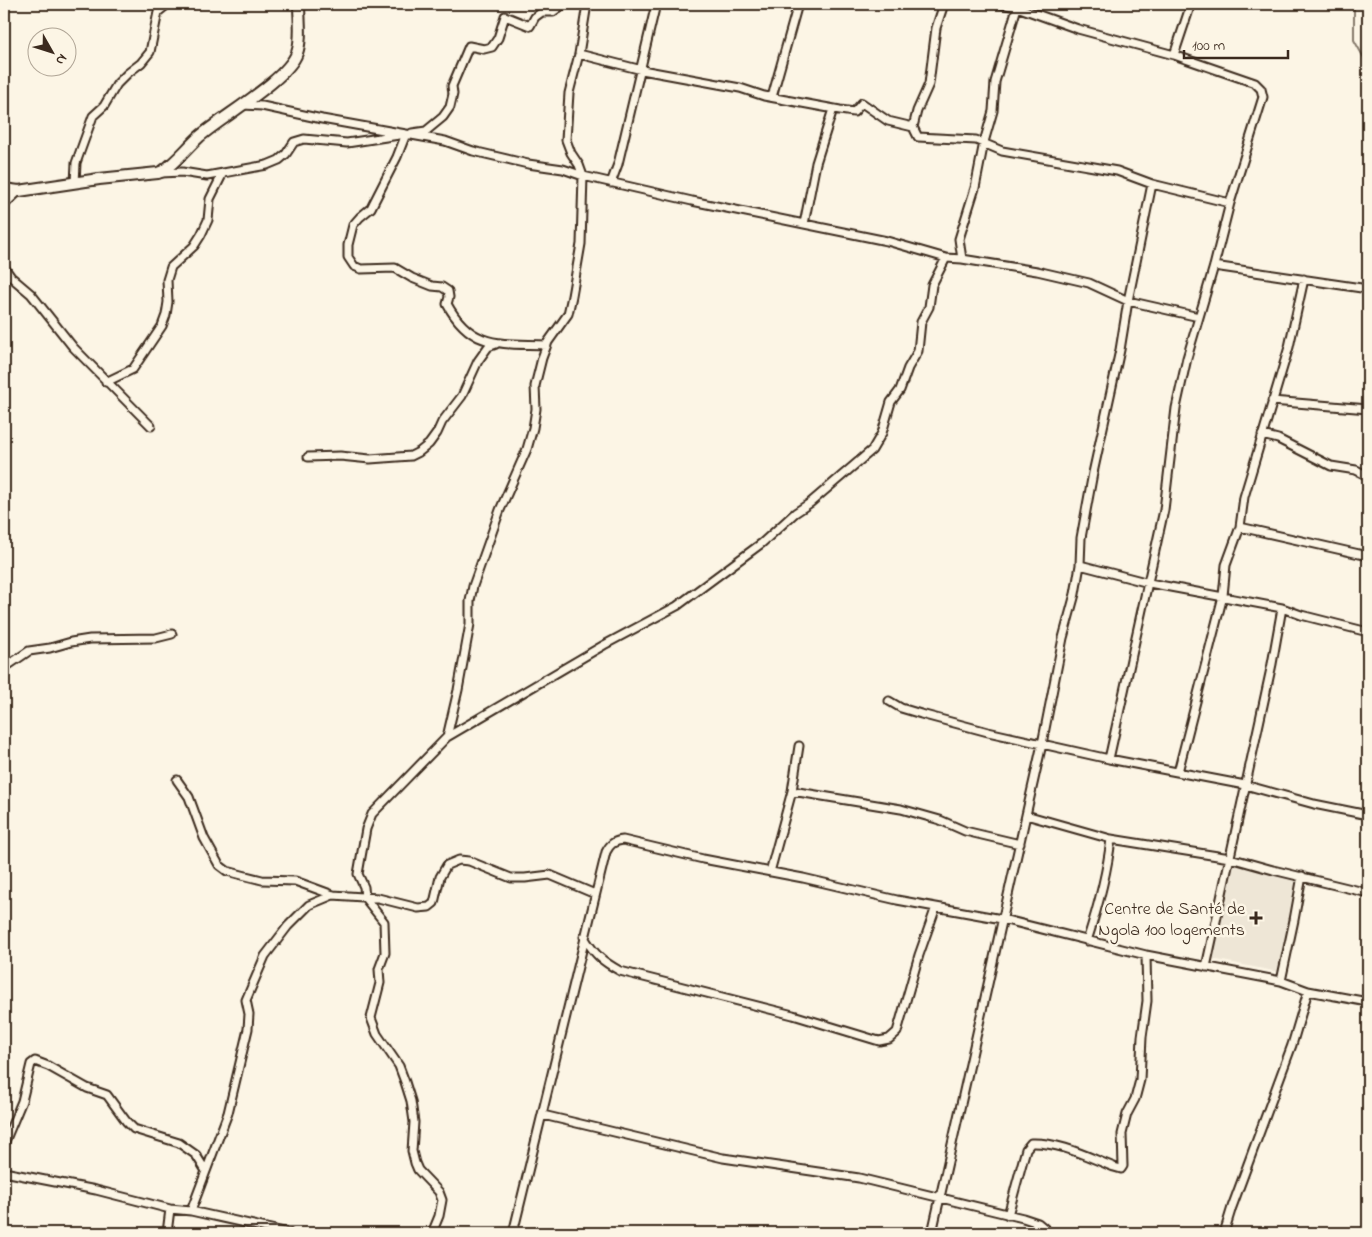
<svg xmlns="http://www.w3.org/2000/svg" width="1372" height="1237" font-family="'Indie Flower',sans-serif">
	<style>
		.built { fill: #eee6d6 }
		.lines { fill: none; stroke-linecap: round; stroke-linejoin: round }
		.stream { stroke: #85796b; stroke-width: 2 }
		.street-casing { stroke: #3b2a1e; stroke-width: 11 }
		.secondary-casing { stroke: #3b2a1e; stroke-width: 14 }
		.street { stroke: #fcf5e5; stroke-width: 7 }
		.secondary { stroke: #fcf5e5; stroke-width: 10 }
		.poi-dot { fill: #3b2a1e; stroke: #fcf5e5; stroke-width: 2 }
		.labels { text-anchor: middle; stroke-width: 5; stroke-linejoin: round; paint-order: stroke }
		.poi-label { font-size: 18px; fill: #3b2a1e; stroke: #fcf5e5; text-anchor: end }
	</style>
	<rect width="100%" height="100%" fill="#fcf5e5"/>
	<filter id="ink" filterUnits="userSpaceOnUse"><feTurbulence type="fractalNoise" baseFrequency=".02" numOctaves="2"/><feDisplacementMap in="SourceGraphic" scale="10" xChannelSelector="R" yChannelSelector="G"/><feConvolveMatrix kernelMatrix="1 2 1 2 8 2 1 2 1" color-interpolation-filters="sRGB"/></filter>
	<g filter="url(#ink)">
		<path class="built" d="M1232 865 1298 877 1279 972 1213 959Z"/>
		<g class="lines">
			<path class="stream" d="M1354 4V40L1368 65"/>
			<g class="street-casing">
				<path id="street" d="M944 4 936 28 929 84 917 111 913 127 918 137 976 140 1002 151 1117 171 1152 184 1230 203
					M1000 4 1017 7 1078 29 1174 55 1255 83 1261 89 1263 97 1230 203 1214 266 1187 358 1176 408 1164 510 1109 759
					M579 54 642 70 740 88 764 96 840 110 854 112 862 103 888 121 913 127
					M1174 55 1191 4
					M772 97 798 4
					M243 105 262 106 322 119 445 141 473 151 528 164 563 169 583 176 692 201 887 241 946 258 962 259 1037 271 1089 283 1128 301 1199 317
					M412 133 426 131 443 117 450 107 453 94 452 86 469 46 484 49 492 47 498 38 505 16 530 26 535 17 542 12H553L564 4
					M406 134 397 157 371 208 360 217 353 225 348 245V257L354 266 361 269 395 268 412 278 432 286 442 287 448 291 449 297 447 304C472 350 502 343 547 345
					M161 173 182 172 207 176 267 165 279 160 286 154 294 142 304 139 347 143 399 135
					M75 183 76 163 93 116 104 106 117 84 128 73 141 63 150 52 158 12 168 4
					M611 183 618 164 656 4
					M4 205 19 191
					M804 224 816 163 833 109
					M962 259 959 239 975 188 984 142 993 111 995 82 1018 4
					M1214 266 1368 289
					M4 267 11 277 31 294 73 347 151 426
					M106 382 133 369 162 326 166 315 168 302 167 280 171 267 194 246 201 235 208 220 210 199 223 173
					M1272 401 1368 409
					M1262 435 1278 439 1331 466 1356 470 1368 476
					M308 457 340 456 370 459 411 456 419 452 429 444 437 433 442 422 462 396 478 361 488 347 496 344
					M1240 527 1368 556
					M1080 565 1149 583 1282 608 1301 615 1368 632
					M4 668 29 651 50 648 71 642 90 639 156 638 172 634
					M889 701 901 708 921 714 988 732 1109 759 1245 785 1314 804 1368 815
					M447 737 604 645 677 606 762 543 795 513 810 503 872 450 882 433 891 402 900 390 908 368 918 351 921 322 929 307 932 285 946 258
					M1178 772 1223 596 1226 565 1240 527 1244 497 1289 347 1304 279
					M177 780 189 797 204 838 219 865 227 871 242 875 262 880 295 881 333 895 378 898 418 908 429 907 434 903 440 877 447 865 459 860 469 861 511 878H525L550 875 595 894
					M792 791 901 809 940 820 965 831 1020 844
					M1026 815 1111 839 1230 858 1273 870 1368 893
					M770 872 792 791 799 746
					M584 937C595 955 602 961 620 971L793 1015 879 1041 889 1039 897 1032 919 955 936 907
					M1087 941C1098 907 1107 875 1111 839
					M1206 967 1272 664 1282 608
					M1281 981 1294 920 1302 876
					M543 1115 723 1158 859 1178 1023 1218 1038 1223 1050 1233
					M4 1144 22 1101 31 1064 35 1061 48 1066 87 1088 107 1095 126 1121 134 1129 179 1143 196 1155 206 1171
					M4 1172 96 1190 170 1209 191 1211 289 1233
					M191 1211 228 1113 248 1029 249 1014 246 1000 265 956 288 926 309 905 333 895
					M1008 1215 1026 1149 1031 1143C1060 1142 1088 1157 1114 1167L1121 1169 1123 1166 1122 1134 1127 1114 1135 1099 1140 1080 1142 1037 1147 1001 1146 955
					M167 1233 170 1209
					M432 1233 439 1216 442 1200 439 1192 418 1170 415 1163 412 1151 414 1122 411 1101 405 1082 399 1066 377 1034 371 1018 380 983 379 969 385 953 384 922 365 898 364 887 358 874 366 829 372 814 447 737 458 690 470 624V601L473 586 500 510 527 449 533 428 536 409 535 386 542 358 548 342 568 314 572 296 581 244 583 176 579 165 571 153 566 140 569 93 579 54 587 4
					M513 1233C545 1106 574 979 606 852 610 844 614 841 623 840L703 859 803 878 897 900 1002 919 1146 955 1281 981 1308 991 1368 1002
					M932 1233 1042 744 1063 638 1075 594 1080 565 1081 538 1093 473 1120 350 1128 301 1152 184
					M1224 1233 1232 1207 1292 1045 1308 991"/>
			</g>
			<g class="secondary-casing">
				<path id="secondary" d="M4 189 19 191 99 179 158 173 163 171C177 161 187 148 199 137 222 117 288 79 297 53 302 39 299 19 299 4"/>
			</g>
			<use href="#street" class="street"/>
			<use href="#secondary" class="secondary"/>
		</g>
	</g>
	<path class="poi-dot" d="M1253.5 910.5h5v5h5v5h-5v5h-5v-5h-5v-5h5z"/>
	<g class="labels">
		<g class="poi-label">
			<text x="1245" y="914">Centre de Santé de<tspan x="1245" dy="21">Ngola 100 logements</tspan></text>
		</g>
	</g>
	<rect width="1372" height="1237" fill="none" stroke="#fcf5e5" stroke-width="20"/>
	<rect x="10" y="10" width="1352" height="1217" fill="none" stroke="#3b2a1e" stroke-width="2" filter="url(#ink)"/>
	<g transform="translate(52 52) rotate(129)"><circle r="24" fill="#fcf5e5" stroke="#afa495"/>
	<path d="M0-4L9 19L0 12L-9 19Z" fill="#3b2a1e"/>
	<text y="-8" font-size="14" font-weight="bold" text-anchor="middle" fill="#3b2a1e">N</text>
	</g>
	<path d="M1184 50v8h104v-8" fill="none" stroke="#3b2a1e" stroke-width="2.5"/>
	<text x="1192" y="50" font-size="15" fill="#3b2a1e" stroke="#fcf5e5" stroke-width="4" paint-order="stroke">100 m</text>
</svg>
